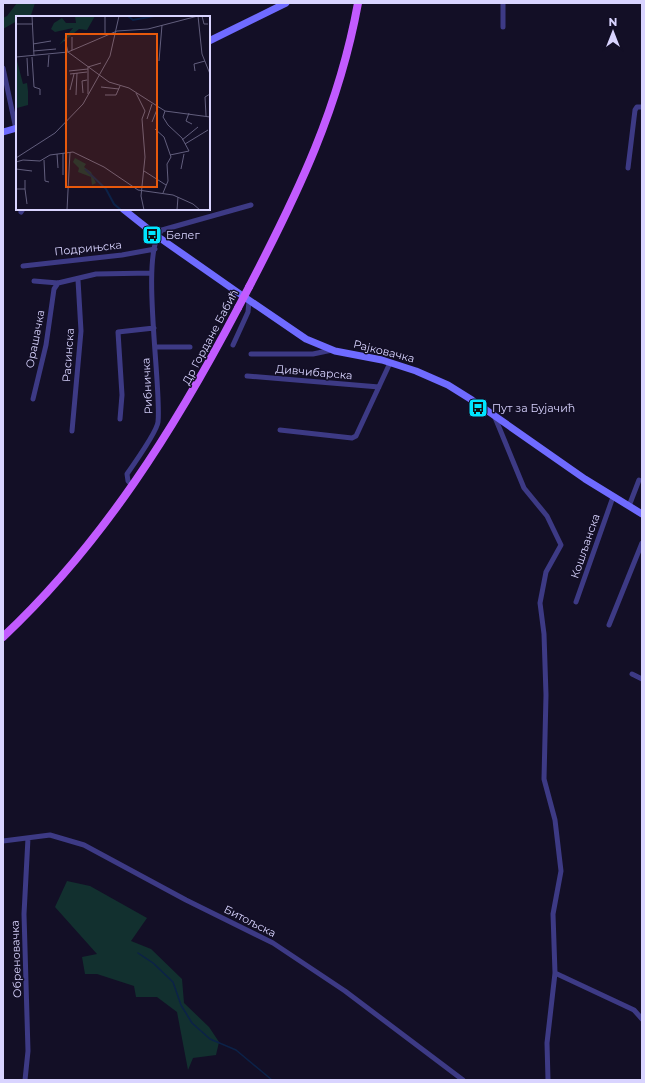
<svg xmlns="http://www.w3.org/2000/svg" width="645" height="1083" font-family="Montserrat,sans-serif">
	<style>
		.green { fill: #12302f }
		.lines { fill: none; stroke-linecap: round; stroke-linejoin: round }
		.stream { stroke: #0c2248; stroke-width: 1.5 }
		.minor { stroke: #3d3a85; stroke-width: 5 }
		.secondary { stroke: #6f6bff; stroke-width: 7 }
		.primary { stroke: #c25bff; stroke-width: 8 }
		.primary-bridge { stroke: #c25bff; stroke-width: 8 }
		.labels { text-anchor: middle; stroke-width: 3; stroke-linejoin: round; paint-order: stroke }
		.poi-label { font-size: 11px; fill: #d9d4ff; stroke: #130f26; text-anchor: start }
		.street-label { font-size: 11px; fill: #d9d4ff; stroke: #130f26 }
		.inset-river { fill: none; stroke: #0c2248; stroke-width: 2 }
		.inset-road { fill: none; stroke: #625e7d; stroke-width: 1 }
		.view { fill: #e8590c; fill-opacity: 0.15; stroke: #e8590c; stroke-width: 2 }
		.inset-edge { fill: none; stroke: #d9d4ff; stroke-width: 2 }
	</style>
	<rect width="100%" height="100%" fill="#130f26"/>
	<path class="green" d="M17 3H35L31 15 17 17V21L3 29V18L7 16Z
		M67 881 90 886 147 918 131 941 151 949 182 979 184 1003 209 1027 219 1042 216 1055 193 1058 188 1070 177 1012 157 997H136L134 986 97 974H85L82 957 97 954 55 907Z"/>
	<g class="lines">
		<path class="stream" d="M138 953 153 963 173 982 181 1005 192 1023 210 1039 236 1050 272 1080"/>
		<path class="minor" d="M503 27V3
			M3 68 16 129
			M628 168 635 110 637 107H642
			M21 212 23 209
			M23 266 122 255 155 249
			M34 281 58 283 96 274 151 273
			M233 345 248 312 249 301
			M155 347H190
			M251 354H313L332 350
			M247 376 379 387
			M33 399 46 345 54 289 58 283
			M494 415 524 488 547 516 561 545 546 572 540 603 544 634 546 695 544 779 555 820 561 871 553 914 555 973 547 1043 548 1080
			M120 419 122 395 118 332 154 328
			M280 430 352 438 356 436 390 363
			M72 431 81 331 78 280
			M133 486 128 481 127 474C134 464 157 431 158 422 162 387 139 250 162 230L251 205
			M629 506 639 480
			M576 602 613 497
			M609 625 642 543
			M632 674 642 679
			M3 841 50 835 84 845 186 900 273 943 345 991 463 1080
			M555 973 634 1010 642 1019
			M25 1080 28 1051 24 914 28 838"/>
		<path class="secondary" d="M209 41 286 3
			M3 132 17 128
			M123 209 157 236 240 294 306 339 335 351 382 360 416 371 448 385 472 400 585 479 642 514"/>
		<path class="primary" d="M249 287C298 193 339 108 358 3
			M3 637C103 543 175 428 238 308"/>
		<path class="primary-bridge" d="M238 308 249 287"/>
	</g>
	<defs>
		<g id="bus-square" transform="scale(1)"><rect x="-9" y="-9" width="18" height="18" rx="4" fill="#00e5ff" stroke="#130f26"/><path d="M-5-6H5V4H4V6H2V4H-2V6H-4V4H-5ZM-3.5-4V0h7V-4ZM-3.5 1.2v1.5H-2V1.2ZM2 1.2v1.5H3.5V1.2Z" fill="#111"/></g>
	</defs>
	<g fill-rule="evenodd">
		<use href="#bus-square" x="152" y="235"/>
		<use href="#bus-square" x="478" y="408"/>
	</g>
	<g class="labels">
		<g class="poi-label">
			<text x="166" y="239">Белег</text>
			<text x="492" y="412">Пут за Бујачић</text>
		</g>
		<g class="street-label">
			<text transform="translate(88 248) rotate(-6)" y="4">Подрињска</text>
			<text transform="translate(210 337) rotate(-62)" y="4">Др Гордане Бабић</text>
			<text transform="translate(35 339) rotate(-79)" y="4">Орашачка</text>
			<text transform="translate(384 351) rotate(14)" y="4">Рајковачка</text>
			<text transform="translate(68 355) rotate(-86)" y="4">Расинска</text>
			<text transform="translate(314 372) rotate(5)" y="4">Дивчибарска</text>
			<text transform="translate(147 386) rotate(-93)" y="4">Рибничка</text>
			<text transform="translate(585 546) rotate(-71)" y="4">Кошљанска</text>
			<text transform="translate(250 921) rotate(27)" y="4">Битољска</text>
			<text transform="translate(16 959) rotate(-92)" y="4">Обреновачка</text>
		</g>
	</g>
	<g transform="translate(16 16)">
		<rect width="194" height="194" fill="#130f26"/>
		<path d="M59 0H79L71 14 63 13 43 29 57 12 39 16 35 13 38 7 46 2 50 7H60ZM0 41 7 68 11 67 12 75V89L1 92ZM59 142 70 148 68 151 75 156 80 167 76 169 75 161 62 156 63 152 57 146Z" fill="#12302f"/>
		<path class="inset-river" d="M112 0 117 4 138 0M69 153 90 173 98 188 105 194"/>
		<path class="inset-road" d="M16 0 18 40M182 0 186 38 194 58M186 0 188 8H192M0 8H17M101 15 132 13 182 0M89 19V0M56 21V34M49 24 52 36M17 28 35 25M17 35 40 33M52 36 93 66 113 72 149 95 194 101M0 41 52 36 101 15M16 41 18 71 24 73V79M11 42 12 60M143 45 146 9M32 51 33 39M53 55 72 53M179 55 178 48 189 45M54 58 71 56M85 71 103 73M54 74 58 58M67 77 66 65 71 64M120 77 129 95 126 103 129 141 125 180 128 194M72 78V51L85 47M60 79 61 57M89 79H100L104 70M149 95 147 101 152 109 166 122 173 135 154 139M173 97 170 105 176 108M190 100 189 81 194 78M131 103 136 88M136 106 142 91M139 113 148 121 155 141 151 148 152 165 147 177M166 124 182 111M169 128 192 114M41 138 42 152M0 142 39 117 67 88 94 40 103 0M28 144 29 165 33 166M0 146 7 144 24 145 34 139 57 136 88 151 122 174 157 179 177 188 184 194M0 153 16 155M165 153 168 138M128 155 150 169M47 159V137M0 173H9V164M9 173 11 188M51 194 54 136M161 194 162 181"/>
		<path class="view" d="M50 18H141V171H50Z"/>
		<rect width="194" height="194" class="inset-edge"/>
	</g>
	<rect width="645" height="1083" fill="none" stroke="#d9d4ff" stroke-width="8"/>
	<g transform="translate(613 32)" stroke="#130f26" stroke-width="3" paint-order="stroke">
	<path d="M0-3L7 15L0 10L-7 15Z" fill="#d9d4ff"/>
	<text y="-6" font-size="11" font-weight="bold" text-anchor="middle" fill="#d9d4ff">N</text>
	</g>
</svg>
